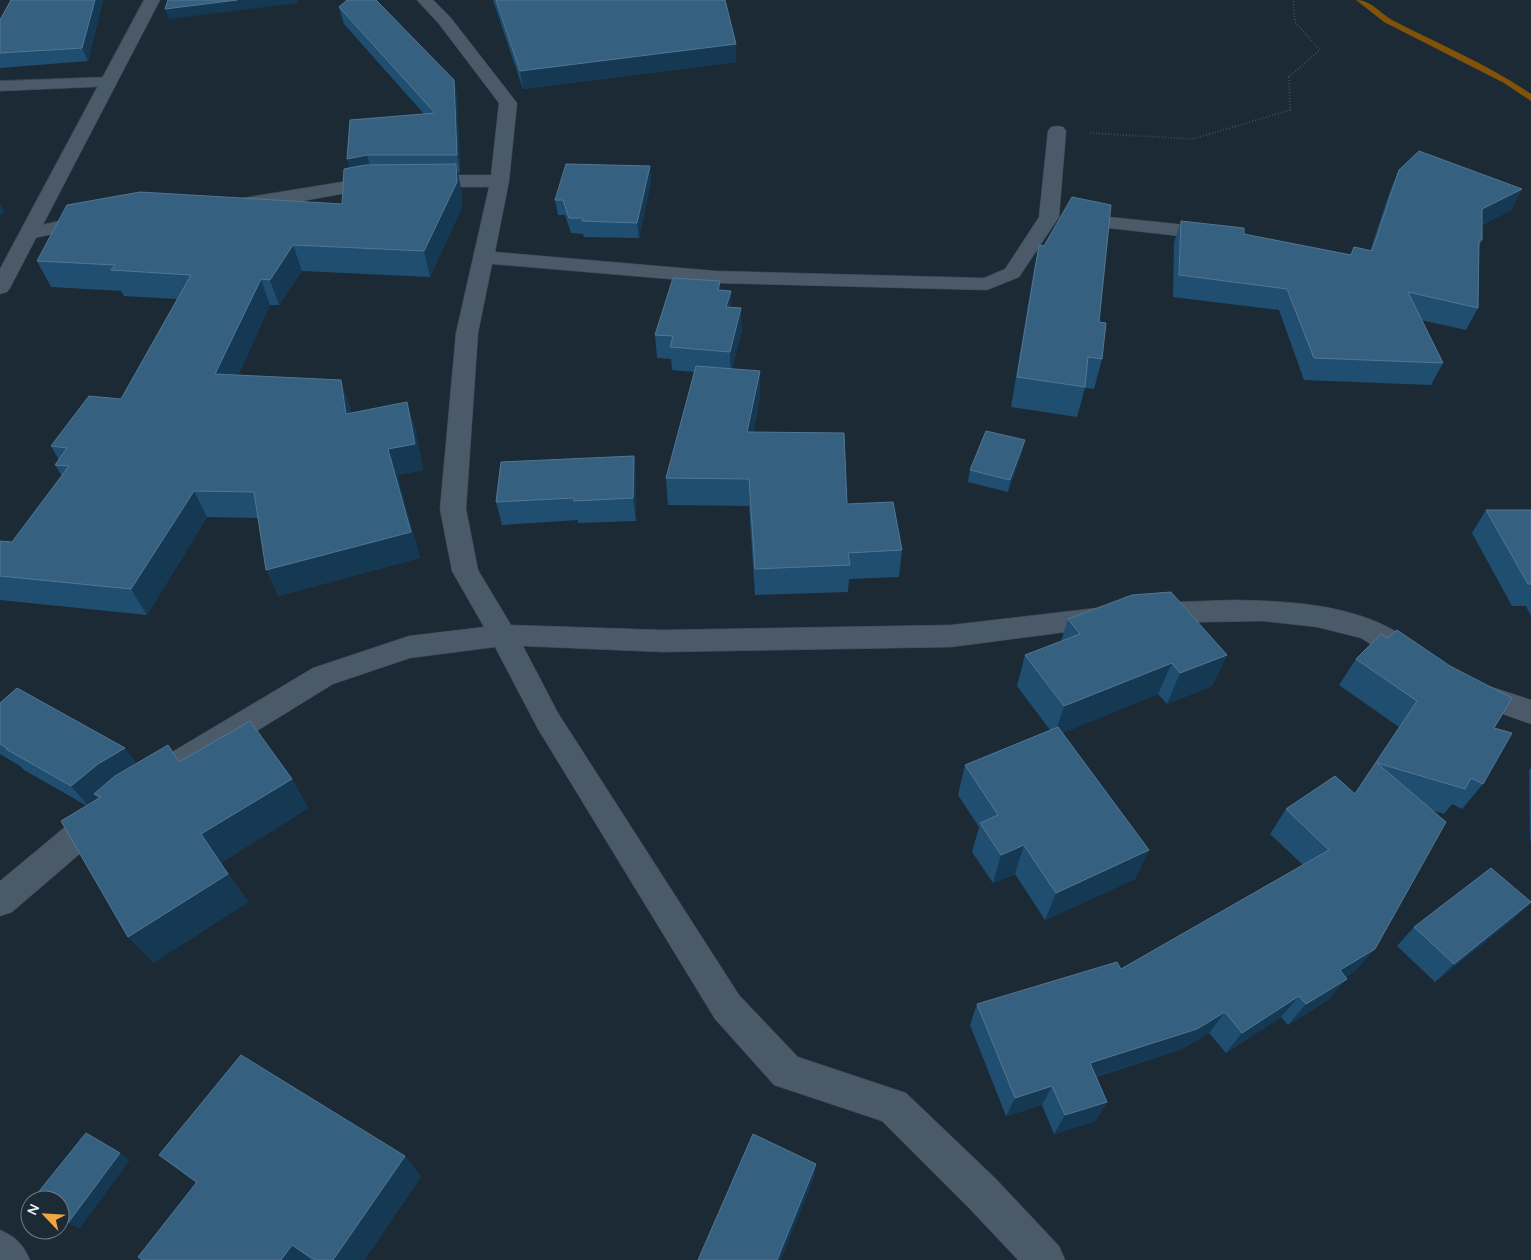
<svg xmlns="http://www.w3.org/2000/svg" width="1531" height="1260" font-family="Quicksand,sans-serif">
	<style>
		.lines { fill: none; stroke-linecap: round; stroke-linejoin: round }
		.stream { fill: #815309; fill-rule: evenodd }
		.street-casing { stroke: #3d4954; stroke-width: 1 }
		.secondary-casing { stroke: #3d4954; stroke-width: 1 }
		.path { stroke: #5c6974; stroke-width: 2; stroke-dasharray: 0.5 2.5; stroke-linecap: butt }
		.street { fill: #4a5a68; fill-rule: evenodd }
		.secondary { fill: #4a5a68; fill-rule: evenodd }
		.wall { fill: #1f4e71 }
		.shaded-wall { fill: #153853 }
		.building { fill: #356080; stroke: #527793 }
	</style>
	<rect width="100%" height="100%" fill="#1c2a36"/>
	<g class="lines">
		<path class="stream" d="M1356 0C1371 0 1380 13 1392 20 1438 44 1488 64 1531 94V101L1504 83 1384 22Z"/>
		<g class="street-casing">
			<path id="street" d="M417 0H433L451 18 517 103 509 181 495 252 716 271 984 278 1005 269 1039 217 1048 131 1051 127 1057 126 1063 127 1066 131 1059 217 1019 277 987 290 716 283 492 264 478 333 466 509 478 570 511 625 663 630 951 625 1105 607 1115 610 1119 617 1115 624 1105 627 951 647 663 652 523 646 558 713 739 995 798 1057 906 1093 996 1179 1059 1246 1065 1260H1018L968 1207 882 1121 774 1085 715 1019 538 729 495 647 410 658 333 684 169 785 158 789 147 785 143 776 147 767 313 668 409 636 484 627 452 571 440 509 456 333 489 187H422L415 185 413 181 415 177 422 175H491L499 103 439 24Z
				M109 77 115 78 117 82 115 86 0 91V81Z
				M379 176 386 178 388 182 386 186 252 210 230 209 227 205 230 201 237 199Z
				M1071 213 1215 228 1222 230 1225 234 1222 238 1215 240 1064 223 1061 219 1064 215Z
				M92 214 99 216 102 220 99 224 30 239 23 237 20 233 23 229Z
				M1234 600C1290 601 1353 604 1402 635 1411 641 1420 645 1425 655L1421 663 1411 666 1401 663 1361 638 1317 627 1262 621 1150 623 1140 620 1136 613 1140 606 1150 603Z
				M1473 681 1531 700V724L1463 700 1459 692 1463 684Z
				M100 803 111 807 116 817 111 827 12 912 0 916V881L89 807Z
				M0 1230C16 1237 23 1244 30 1260H0Z"/>
		</g>
		<g class="secondary-casing">
			<path id="secondary" d="M144 0H160L10 288 7 292 0 294V269Z"/>
		</g>
		<path class="path" d="M1090 133 1193 139 1290 110 1289 77 1320 50 1295 22 1293 0"/>
		<use href="#street" class="street"/>
		<use href="#secondary" class="secondary"/>
	</g>
	<path class="wall" d="M11 0H103L88 61 0 68V20Z
		M493 0H725L736 44V62L523 89Z
		M339 7 454 80 457 98 460 173H458L461 189 462 207 430 277 302 271 279 305H270L238 375 350 406 351 413 415 428 423 470 397 475 420 558 278 596 258 518 207 517 147 615 0 600V541L12 542 62 476 55 465 59 460 51 446 121 399 177 299 124 296 121 291 51 287 37 261 342 204 350 168 424 114 344 24Z
		M650 166 651 181 639 238 584 237 583 234 571 233 565 215H558L555 200Z
		M1399 170 1522 189 1511 210 1482 225V240L1479 246 1478 308 1466 330 1421 320 1443 363 1431 385 1304 380 1279 310 1173 297 1174 242 1181 221 1244 234 1351 255 1354 247 1370 251 1390 191Z
		M1039 245 1044 246 1099 322 1102 359 1094 389 1085 388 1077 417 1011 407 1033 275Z
		M721 290 731 291V307L742 330 732 369 760 371V398L753 432 847 504 902 550 899 577 849 579 848 592 755 595 749 506 668 505 666 478 695 372 672 370 671 359 657 358 655 335Z
		M1022 452 1008 492 968 482 970 470Z
		M634 456 636 478V521L578 523V520L502 525 496 502Z
		M1486 510H1531V616L1526 606H1512L1472 533Z
		M1068 619 1227 655 1212 686 1167 704 1158 694 1062 733 1149 850 1135 879 1045 920 1015 874 993 883 972 852 979 827 958 795 965 765 1050 730 1017 686 1025 655 1061 641Z
		M1356 659 1494 728 1483 784 1462 809 1452 804 1444 814 1434 811 1375 949 1355 971 1346 977 1328 1000 1288 1025 1281 1017 1226 1053 1209 1033 1182 1049 1096 1077 1107 1102 1095 1121 1054 1134 1042 1105 1006 1116 970 1025 977 1004 1121 969 1303 865 1270 834 1286 809 1354 794 1399 727 1339 685Z
		M0 703 137 763 179 762 292 779 308 808 221 863 248 902 153 963 87 806 24 770 20 766 0 754Z
		M1531 768V841H1530L1529 770Z
		M1531 902 1511 921 1435 982 1397 946 1414 927Z
		M159 1155 405 1156 421 1177 364 1260H142L196 1183Z"/>
	<path class="shaded-wall" d="M95 0H103L88 61 82 48Z
		M237 0H297L298 3 169 19 165 9Z
		M736 44V62L523 89 520 71Z
		M454 80 457 98 460 173 457 155Z
		M367 155 372 174 352 178 347 159Z
		M456 164 461 189 462 207 430 277 424 251Z
		M650 166 651 181 639 238 637 223Z
		M1522 189 1511 210 1471 230 1482 209Z
		M0 204 4 211 0 216Z
		M293 245 302 271 279 305 270 280Z
		M261 279 270 305 227 401 215 374Z
		M720 281 721 304 718 290Z
		M731 291V313L726 307Z
		M741 308 742 330 731 375 730 352Z
		M760 371V398L748 459 747 432Z
		M341 380 350 406 355 441 346 414Z
		M407 402 415 428 423 470 397 475 420 558 278 596 266 570 388 449Z
		M1025 440 1022 452 1008 492 1010 480Z
		M634 456 636 478V521L633 498Z
		M194 491 207 517 147 615 131 589Z
		M1227 655 1212 686 1167 704 1180 673Z
		M1172 663 1158 694 1054 737 1064 706Z
		M125 748 141 769 94 794 98 798 88 806 71 786 98 764Z
		M292 779 308 808 221 863 248 902 153 963 128 937 201 834Z
		M1024 845 1015 874 993 883 1001 855Z
		M1149 850 1135 879 1045 920 1056 893Z
		M1531 902 1511 921 1435 982 1454 964Z
		M1375 949 1355 971 1321 992 1340 970Z
		M1347 979 1328 1000 1288 1025 1306 1004Z
		M1299 996 1281 1017 1226 1053 1242 1033Z
		M1225 1012 1209 1033 1182 1049 1078 1082 1090 1063Z
		M1052 1086 1042 1105 1006 1116 1015 1098Z
		M1107 1102 1095 1121 1054 1134 1065 1115Z
		M120 1153 130 1160 79 1229 68 1223Z
		M405 1156 421 1177 364 1260H333Z
		M816 1164 814 1178 781 1260H777Z
		M292 1245 311 1260H281Z"/>
	<path class="building" d="M11 0H95L82 48 0 53V20Z
		M168 0H237L165 9Z
		M347 0H376L454 80 457 155H367L347 159 350 120 435 113 339 7Z
		M496 0H725L736 44 520 71Z
		M1419 151 1522 189 1482 209V240H1479L1478 308 1408 292 1443 363 1314 358 1287 289 1179 275 1181 221 1244 228V234L1351 255 1354 247 1372 251 1399 170Z
		M456 164 457 182 424 251 293 245 270 280 261 279 215 374 341 380 346 414 407 402 415 444 388 449 411 532 266 570 254 492 194 491 131 589 0 576V541L12 542 69 466 55 465 67 448 51 446 89 396 121 399 191 275 111 270 115 265 37 261 67 205 140 192 342 204 344 169 365 165Z
		M566 164 650 166 637 223 582 221 583 218H569L563 200H555Z
		M1072 197 1111 205 1099 322 1106 323 1102 359 1088 357 1085 387 1017 377 1039 245 1044 246Z
		M673 278 720 281 718 290 731 291 726 307 741 308 730 352 670 347 673 336 655 335Z
		M696 366 760 371 747 432 844 433 847 504 893 502 902 550 848 553 850 565 755 569 749 479 666 478Z
		M986 431 1025 440 1010 480 970 470Z
		M634 456 633 498 574 501V498L496 502 501 462Z
		M1486 510H1531V584H1528Z
		M1171 592 1227 655 1180 673 1172 663 1064 706 1025 655 1080 634 1068 619 1132 595Z
		M1397 630 1450 666 1512 698 1494 728 1512 733 1483 784 1471 778 1465 789 1377 763 1446 822 1375 949 1340 970 1347 979 1306 1004 1299 996 1242 1033 1225 1012 1197 1029 1090 1063 1107 1102 1065 1115 1052 1086 1015 1098 977 1004 1117 962 1121 969 1329 850 1286 809 1335 776 1355 794 1417 701 1356 659 1381 634 1388 638Z
		M17 688 125 748 98 764 71 786 6 749 7 748 0 744V703Z
		M250 721 292 779 201 834 228 874 128 937 61 821 101 797 94 794 115 776 168 745 179 762Z
		M1058 727 1149 850 1056 893 1024 845 1001 855 980 823 998 815 965 765Z
		M1491 868 1531 902 1454 964 1414 927Z
		M241 1055 405 1156 333 1260H315L292 1245 281 1260H142L138 1257 197 1182 159 1155Z
		M86 1133 120 1153 68 1223 60 1218V1200H32Z
		M753 1134 816 1164 777 1260H698Z"/>
	<g transform="translate(45 1215) rotate(295)"><circle r="24" fill="#1c2a36" stroke="#6f7b86"/>
	<path d="M0-4L9 19L0 12L-9 19Z" fill="#f1a63f"/>
	<text y="-8" font-size="14" font-weight="bold" text-anchor="middle" fill="#ebf4fd">N</text>
	</g>
</svg>
